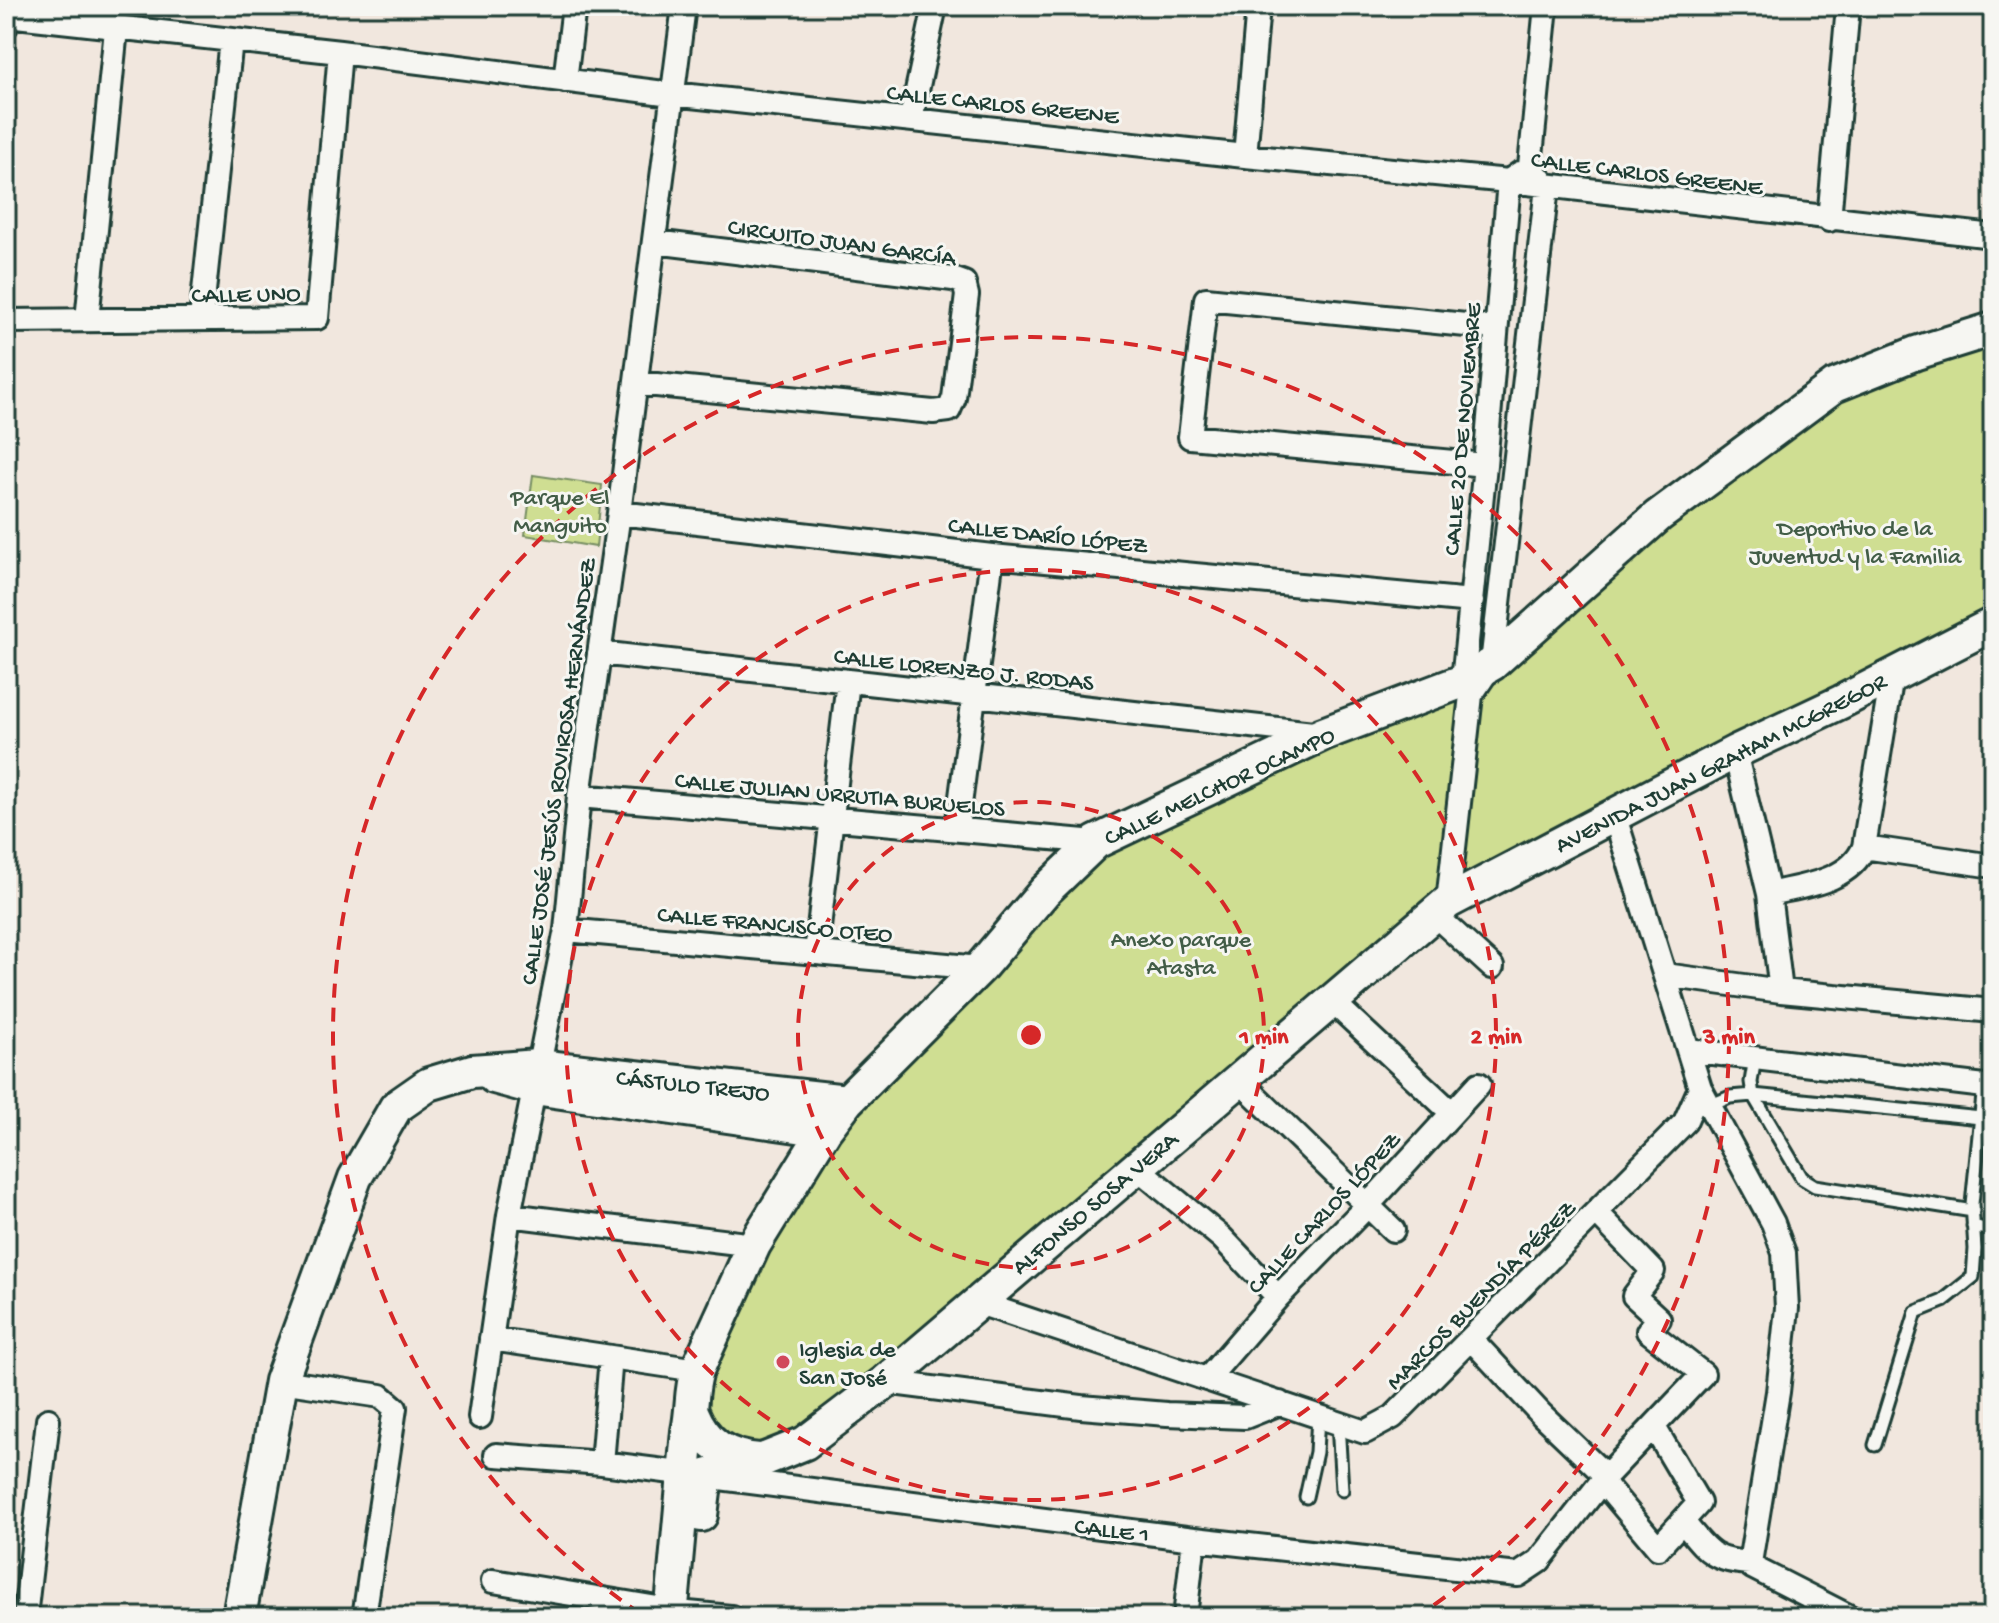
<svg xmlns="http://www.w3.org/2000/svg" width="1999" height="1623" font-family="'Gochi Hand',sans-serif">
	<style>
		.green { fill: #cfde92; stroke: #778e63; stroke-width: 2 }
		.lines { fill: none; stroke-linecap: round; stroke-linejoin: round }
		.lane-casing { stroke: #1f3d34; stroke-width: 17 }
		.street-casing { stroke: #1f3d34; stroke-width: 28 }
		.secondary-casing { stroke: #1f3d34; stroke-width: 38 }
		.lane { stroke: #f6f6f2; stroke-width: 11 }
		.street { stroke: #f6f6f2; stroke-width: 22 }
		.secondary { stroke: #f6f6f2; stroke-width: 32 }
		.ring { fill: none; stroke: #d62828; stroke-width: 4; stroke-dasharray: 14 10 }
		.poi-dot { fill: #d1495b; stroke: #f6f6f2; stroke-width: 3 }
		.labels { text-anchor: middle; stroke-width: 6; stroke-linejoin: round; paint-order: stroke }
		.street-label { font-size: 24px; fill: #1f3d34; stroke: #f6f6f2 }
		.park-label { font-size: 24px; fill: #425d47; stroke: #f6f6f2 }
		.poi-label { font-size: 24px; fill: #1f3d34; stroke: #f6f6f2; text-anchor: start }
		.centre { fill: #d62828; stroke: #f6f6f2; stroke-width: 4 }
		.ring-label { font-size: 24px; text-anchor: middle; font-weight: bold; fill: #d62828; stroke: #f6f6f2; stroke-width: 6; stroke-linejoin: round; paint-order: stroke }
	</style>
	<rect width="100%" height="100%" fill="#f1e7de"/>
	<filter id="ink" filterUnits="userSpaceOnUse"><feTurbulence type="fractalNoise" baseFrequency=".0125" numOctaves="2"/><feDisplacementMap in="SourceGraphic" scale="16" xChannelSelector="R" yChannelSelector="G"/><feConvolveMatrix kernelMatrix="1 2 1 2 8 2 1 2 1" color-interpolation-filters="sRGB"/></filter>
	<g filter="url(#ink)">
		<path class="green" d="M1993 334V624L1448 902 805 1443 719 1449 697 1370 825 1130 1096 842 1463 681 1834 386Z
			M533 475 602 485 596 547 525 535Z"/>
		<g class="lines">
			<g class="lane-casing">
				<path id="lane" d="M1755 1058 1751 1082 1753 1095 1802 1178 1815 1186 1973 1211
					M1709 1106 1730 1097 1753 1095 1981 1118
					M1973 1226 1993 1231
					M1338 1423 1342 1490
					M1875 1445 1916 1312 1943 1301 1973 1277 1975 1249 1972 1204 1984 1085
					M1306 1497 1316 1452 1318 1416"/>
			</g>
			<g class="street-casing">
				<path id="street" d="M6 26 7 15 340 52 672 94 1245 156 1509 181 1993 236
					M565 81 574 6
					M911 119 935 6
					M1245 156 1258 6
					M1829 220 1848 6
					M201 319 231 40
					M87 320 116 29
					M6 321 317 318 340 52
					M636 383 933 412 949 410 954 398 967 295 964 283 953 279 655 242
					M1485 465 1190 437 1206 299 1496 328
					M619 513 992 556 1472 601
					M599 653 1322 734
					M1468 690 1463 681 1485 465 1509 181 1520 173
					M1735 752 1769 894 1781 991
					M579 796 1096 842
					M957 828 992 556
					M1864 847 1993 866
					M1769 894C1802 886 1850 882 1864 847L1892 676
					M1448 902 1471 695 1492 664 1547 187 1530 166 1546 6
					M1435 915 1492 967
					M566 930 980 968
					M816 953 848 681
					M1665 975 1781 991 1993 1011
					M1333 1002 1451 1112
					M1688 1050 1993 1087
					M1239 1080 1393 1230
					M1700 1088 1773 1223 1784 1253 1787 1308 1778 1392 1750 1563 1752 1567 1850 1617
					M1135 1166 1222 1238 1278 1297
					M509 1215 754 1245
					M976 1302 1365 1432 1393 1417 1685 1122 1700 1088 1614 814
					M491 1339 697 1370
					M1471 1339 1542 1415 1606 1476
					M1208 1378 1278 1297 1368 1205 1479 1084
					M281 1381 381 1396 395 1408 364 1617
					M885 1382 1081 1407 1167 1414 1245 1417 1280 1403
					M480 1417 509 1215 566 930 579 796 619 513 684 6
					M496 1455 602 1463 1194 1539 1518 1575 1539 1561 1606 1476 1703 1374 1648 1331 1659 1319 1634 1296 1653 1271 1597 1213
					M602 1463 611 1357
					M1602 1481 1658 1548 1699 1503 1654 1427
					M1683 1522C1707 1550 1711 1561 1750 1563
					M493 1581 688 1613 731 1617
					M25 1617 48 1420
					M1185 1617 1194 1539"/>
			</g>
			<g class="secondary-casing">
				<path id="secondary" d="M494 1077 534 1088 825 1130
					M692 1412C705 1444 726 1457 759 1460
					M701 1515 706 1476 760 1461 805 1443 885 1382 1448 902 1735 752 1841 702 1993 624
					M239 1617 281 1381 355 1178 396 1107 429 1084 472 1071 538 1066 847 1101
					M671 1617 688 1431C693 1408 690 1393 697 1370L754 1245 825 1130 847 1101 980 968 1045 891 1096 842 1323 734 1463 681 1492 664 1658 516 1834 386 1916 353 1993 329"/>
			</g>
			<use href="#lane" class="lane"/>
			<use href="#street" class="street"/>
			<use href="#secondary" class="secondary"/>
		</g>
	</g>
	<g class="ring">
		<circle cx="1031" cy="1035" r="233"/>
		<circle cx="1031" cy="1035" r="465"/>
		<path d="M641 1614A698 698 0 1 1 1421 1614"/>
	</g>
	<circle class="poi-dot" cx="783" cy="1362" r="8"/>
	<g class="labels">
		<g class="street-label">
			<text transform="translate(1003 103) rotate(6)" y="8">CALLE CARLOS GREENE</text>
			<text transform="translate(1647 172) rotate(7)" y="8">CALLE CARLOS GREENE</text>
			<text transform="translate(842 241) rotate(8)" y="8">CIRCUITO JUAN GARCÍA</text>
			<text transform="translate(246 293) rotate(-1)" y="8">CALLE UNO</text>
			<text transform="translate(1461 429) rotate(-85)" y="8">CALLE 20 DE NOVIEMBRE</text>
			<text transform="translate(1048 534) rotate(6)" y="8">CALLE DARÍO LÓPEZ</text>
			<text transform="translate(964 668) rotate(6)" y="8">CALLE LORENZO J. RODAS</text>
			<text transform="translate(1720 762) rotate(-27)" y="8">AVENIDA JUAN GRAHAM MCGREGOR</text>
			<text transform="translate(557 771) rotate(-82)" y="8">CALLE JOSÉ JESÚS ROVIROSA HERNÁNDEZ</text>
			<text transform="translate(1219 785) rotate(-25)" y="8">CALLE MELCHOR OCAMPO</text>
			<text transform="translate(840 793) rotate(5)" y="8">CALLE JULIAN URRUTIA BURUELOS</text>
			<text transform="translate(775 923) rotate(5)" y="8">CALLE FRANCISCO OTEO</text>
			<text transform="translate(693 1084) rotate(6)" y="8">CÁSTULO TREJO</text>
			<text transform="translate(1094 1202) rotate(-40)" y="8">ALFONSO SOSA VERA</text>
			<text transform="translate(1323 1212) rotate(-47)" y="8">CALLE CARLOS LÓPEZ</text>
			<text transform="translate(1480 1294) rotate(-45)" y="8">MARCOS BUENDÍA PÉREZ</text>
			<text transform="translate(1112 1529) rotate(7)" y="8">CALLE 1</text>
		</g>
		<g class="park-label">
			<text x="560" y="504">Parque El<tspan x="560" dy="28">Manguito</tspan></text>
			<text x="1855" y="535">Deportivo de la<tspan x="1855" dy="28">Juventud y la Familia</tspan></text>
			<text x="1181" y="946">Anexo parque<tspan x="1181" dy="28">Atasta</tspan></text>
		</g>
		<g class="poi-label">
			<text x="799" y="1356">Iglesia de<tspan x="799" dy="28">San José</tspan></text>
		</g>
	</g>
	<circle cx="1031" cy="1035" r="12" class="centre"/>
	<g class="ring-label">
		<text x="1264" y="1043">1 min</text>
		<text x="1496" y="1043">2 min</text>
		<text x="1729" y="1043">3 min</text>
	</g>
	<rect width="1999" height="1623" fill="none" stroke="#f6f6f2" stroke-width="32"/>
	<rect x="16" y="16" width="1967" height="1591" fill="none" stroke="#1f3d34" stroke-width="3" filter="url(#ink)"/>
</svg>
